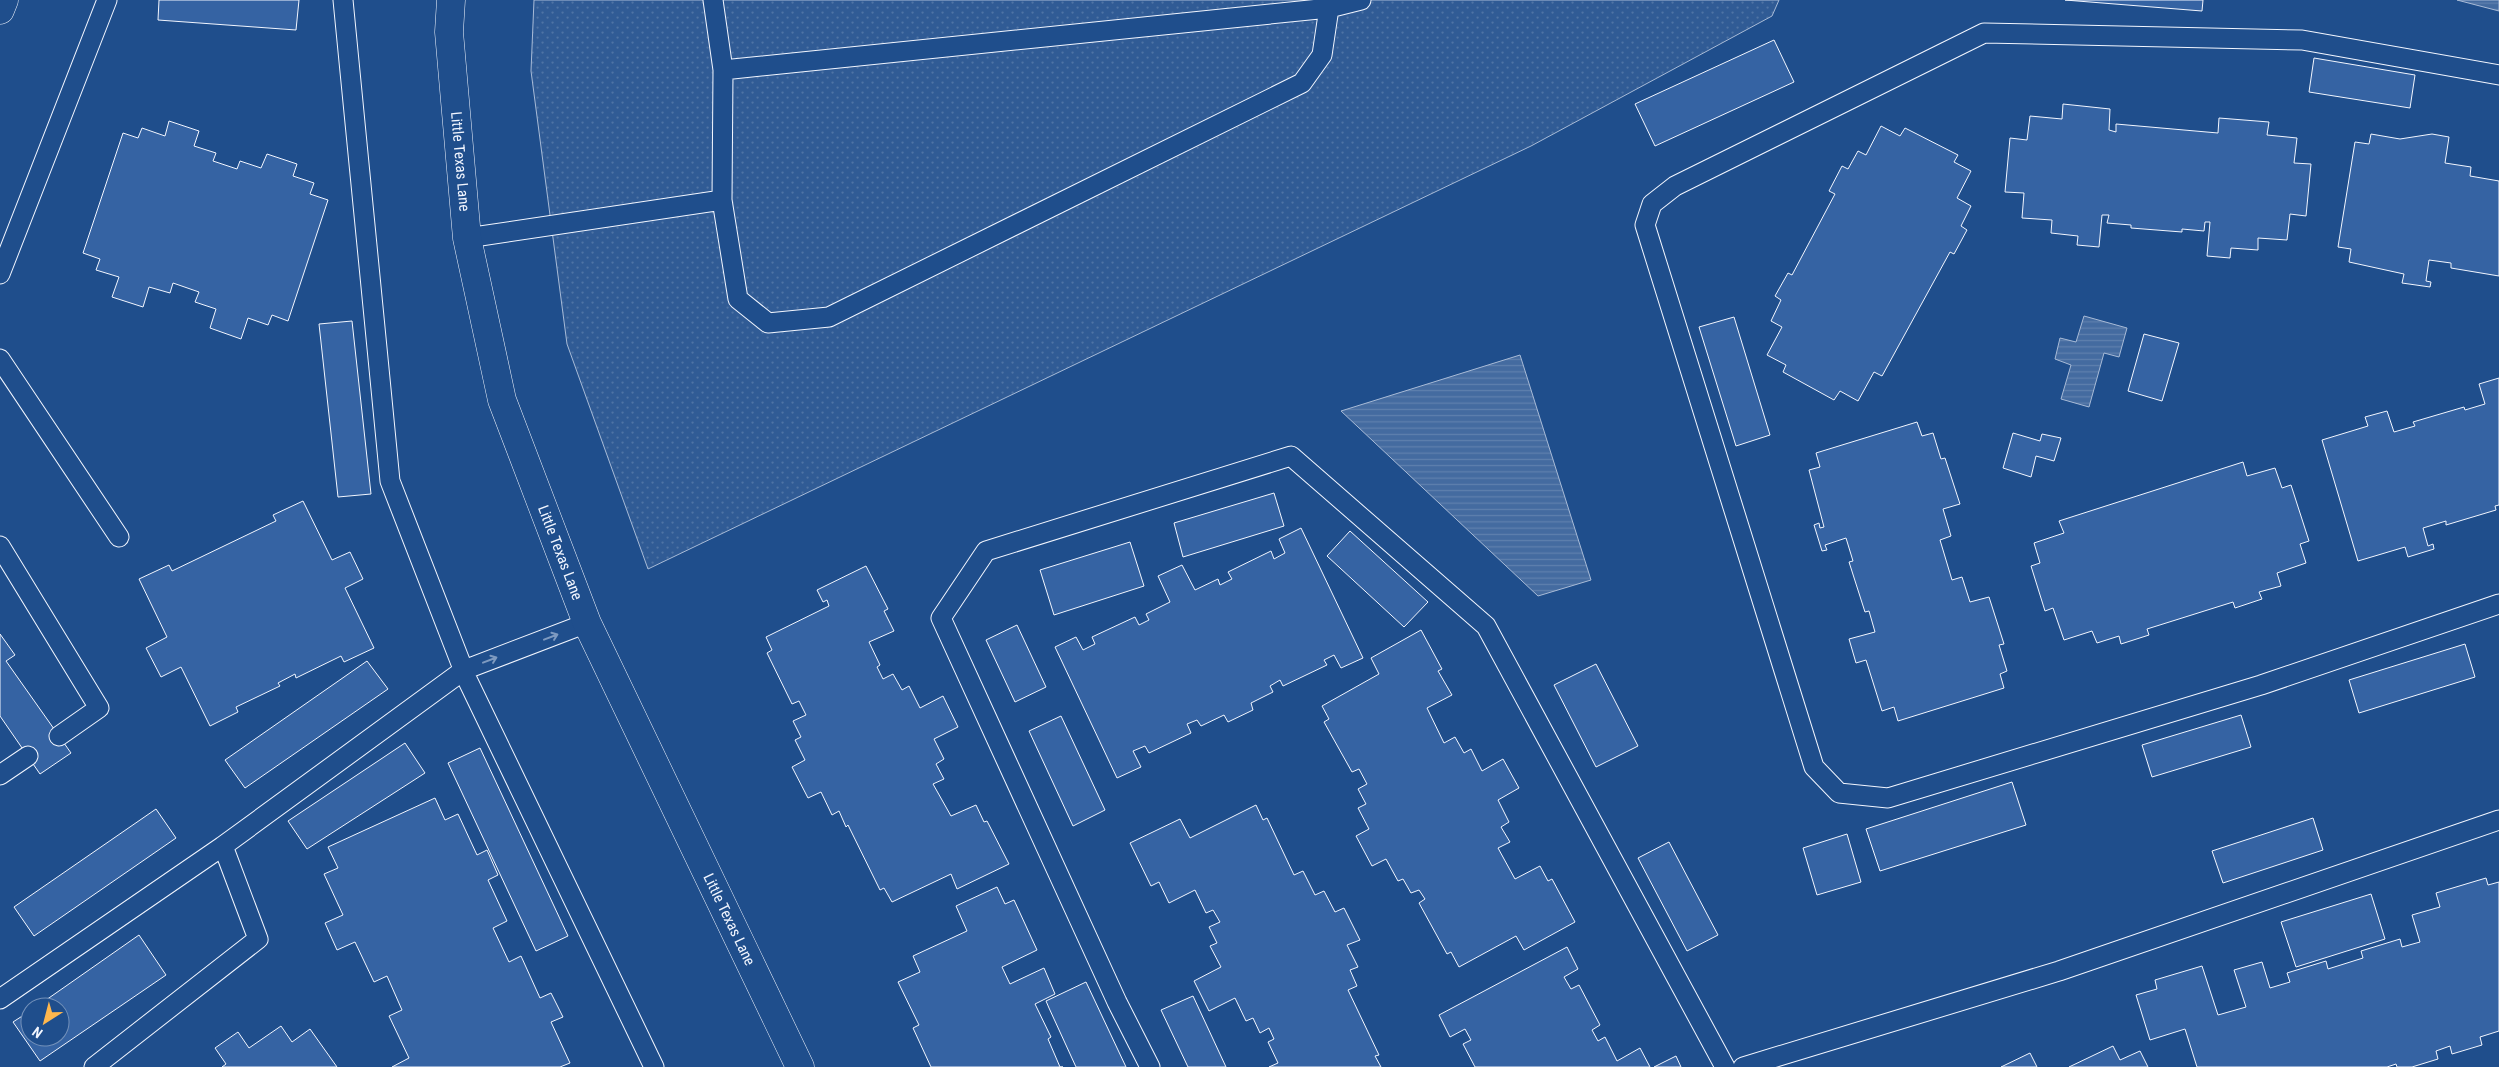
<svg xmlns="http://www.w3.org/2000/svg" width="2499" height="1067" font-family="'Roboto Condensed',sans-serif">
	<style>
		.grass { fill: url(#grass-dots); stroke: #a8bbd7 }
		.water { fill: url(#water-rules); stroke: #a8bbd7 }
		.building { fill: #3563a3; stroke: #f2f6ff }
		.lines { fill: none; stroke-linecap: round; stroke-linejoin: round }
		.lane-casing { stroke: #f2f6ff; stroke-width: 21 }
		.street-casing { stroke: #f2f6ff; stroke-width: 29 }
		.lane { stroke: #1f4e8c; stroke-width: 19 }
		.street { stroke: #1f4e8c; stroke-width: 28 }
		.oneway { stroke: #7e9ac0 }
		.labels { text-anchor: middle; stroke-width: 4; stroke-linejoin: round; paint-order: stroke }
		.street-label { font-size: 15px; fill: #f2f6ff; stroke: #1f4e8c }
	</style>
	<defs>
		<pattern id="grass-dots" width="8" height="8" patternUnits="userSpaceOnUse" patternTransform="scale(1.25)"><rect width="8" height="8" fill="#305b95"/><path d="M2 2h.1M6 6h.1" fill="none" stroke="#4e73a5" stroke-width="1.8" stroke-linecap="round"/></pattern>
		<pattern id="water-rules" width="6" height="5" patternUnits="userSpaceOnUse" patternTransform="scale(1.25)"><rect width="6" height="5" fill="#446ba0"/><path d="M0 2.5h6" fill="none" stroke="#5f81ae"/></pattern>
	</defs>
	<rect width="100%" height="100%" fill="#1f4e8c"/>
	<path class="grass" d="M534 0H1779L1772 16 1531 146 648 569 567 344 531 71Z"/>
	<path class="water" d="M2457 0H2499V11Z
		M2084 316 2127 328 2119 357 2104 353 2089 407 2061 399 2071 365 2055 359 2060 338 2076 342Z
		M1520 355 1591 580 1538 596 1341 411Z"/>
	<path class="building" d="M159 0H299L296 30 158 20Z
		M2065 0H2203L2202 11Z
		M1774 40 1794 82 1655 146 1635 104Z
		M2314 58 2415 75 2410 108 2309 92Z
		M2063 104 2110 109 2109 130 2116 132V124L2218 133 2219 118 2269 122 2267 135 2297 138 2294 163 2311 164 2306 216 2290 214 2287 240 2258 238V250L2231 248 2230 258 2207 256 2210 222H2205L2204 231 2182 229V232L2131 228V225L2107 223 2109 215H2102L2099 247 2077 245 2078 236 2051 233 2052 220 2022 218 2024 193 2005 192 2010 138 2027 140 2030 116 2062 119Z
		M169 121 199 131 194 146 216 153 213 161 237 169 240 161 261 168 267 154 297 164 293 176 314 183 310 194 328 200 288 321 272 315 268 325 248 318 241 339 210 328 216 309 195 302 199 292 173 283 170 293 149 287 143 307 112 297 119 277 96 270 100 259 83 253 123 133 138 138 142 128 165 136Z
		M1881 126 1900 136 1905 128 1958 155 1954 162 1971 171 1957 198 1971 206 1961 226 1967 230 1954 254 1950 252 1882 376 1874 372 1858 401 1840 391 1834 400 1783 372 1786 365 1767 355 1782 327 1771 321 1781 300 1775 296 1788 273 1792 275 1835 194 1829 191 1842 166 1848 169 1858 151 1866 155Z
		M2371 134 2400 139 2432 134 2449 137 2445 163 2471 167 2470 176 2499 181V276L2451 268V263L2429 260 2426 281 2431 282 2430 287 2402 283 2404 274 2349 262 2351 249 2338 247 2355 142 2369 144Z
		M1734 317 1770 435 1736 446 1699 327Z
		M352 321 371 494 338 497 319 324Z
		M2144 334 2179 343 2162 401 2128 391Z
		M2499 378V505L2495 506 2496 510 2446 525V521L2423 528 2428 546 2433 544 2434 549 2408 557 2405 547 2358 561 2322 440 2368 426 2365 417 2387 411 2394 432 2415 426 2413 422 2464 407 2465 410 2485 404 2479 384Z
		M1917 422 1922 436 1933 433 1941 459 1945 458 1960 504 1943 509 1951 536 1940 540 1952 580 1962 577 1970 602 1989 597 2004 644 1999 645 2007 671 2000 674 2004 688 1898 721 1894 707 1882 711 1866 660 1856 663 1849 639 1875 632 1869 611 1865 612 1849 562 1853 561 1846 538 1825 545 1827 550 1822 551 1814 525 1819 523 1820 528 1824 527 1809 470 1820 467 1816 453Z
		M2013 433 2040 441 2042 434 2061 438 2054 461 2036 456 2031 477 2003 468Z
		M2243 462 2247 476 2275 468 2282 488 2291 485 2309 541 2300 544 2306 563 2277 573 2281 586 2259 592 2262 599 2235 608 2233 602 2147 629 2149 635 2121 644 2119 636 2097 643 2092 631 2064 640 2053 608 2045 611 2031 566 2040 563 2034 543 2064 533 2059 521Z
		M1274 493 1284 526 1183 557 1174 523Z
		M303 501 332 560 350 552 363 579 345 588 374 648 344 662 341 656 296 678 295 674 278 683 280 686 236 707 238 712 210 726 181 667 161 677 146 648 167 637 139 579 169 565 172 571 276 521 273 515Z
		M1301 528 1363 658 1341 668 1334 655 1324 660 1327 665 1283 686 1280 680 1270 686 1273 692 1251 703 1253 710 1228 722 1224 715 1201 726 1197 720 1187 724 1191 733 1149 753 1145 746 1133 751 1141 767 1117 778 1055 647 1076 637 1083 650 1095 644 1092 637 1135 617 1139 625 1149 620 1146 614 1170 602 1158 576 1182 565 1195 590 1218 579 1220 585 1232 579 1228 572 1271 551 1274 559 1285 553 1279 539Z
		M1350 531 1428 602 1404 627 1327 556Z
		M1130 542 1144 586 1054 615 1040 570Z
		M866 566 888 609 884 611 894 631 869 642 880 665 877 667 883 679 893 674 902 690 909 686 920 708 943 696 958 727 934 739 944 759 936 764 944 779 933 784 951 816 976 805 984 822 987 821 1009 864 957 889 951 874 892 902 884 888 880 890 848 825 846 827 839 811 832 815 821 792 808 798 792 767 805 760 795 740 801 737 793 721 806 715 799 701 792 704 767 653 772 650 766 637 829 606 827 600 823 602 817 590Z
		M1017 625 1046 687 1015 702 986 640Z
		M1421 630 1442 669 1438 671 1452 695 1427 708 1444 743 1455 737 1464 753 1471 749 1482 771 1503 759 1519 788 1498 800 1509 822 1501 827 1510 842 1498 848 1515 879 1540 866 1548 881 1552 879 1575 922 1524 950 1516 936 1459 967 1451 952 1447 954 1419 903 1425 899 1419 890 1411 893 1403 879 1398 881 1386 859 1372 866 1356 836 1369 829 1358 808 1366 804 1358 789 1367 784 1359 769 1352 772 1324 722 1329 719 1322 706 1379 674 1371 658Z
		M0 634 15 655 6 661 71 753 40 774 0 716Z
		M2465 644 2475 677 2359 713 2349 680Z
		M367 661 388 689 245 788 225 760Z
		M1596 664 1638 746 1596 767 1554 685Z
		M2241 715 2251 747 2152 777 2142 745Z
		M1061 716 1105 810 1073 826 1029 731Z
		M405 743 425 773 307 849 288 821Z
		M480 748 568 936 536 951 448 763Z
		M2012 782 2026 825 1880 871 1866 829Z
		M435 798 445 820 458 814 477 855 487 850 498 875 488 880 507 921 493 928 509 962 521 956 540 998 551 993 563 1017 551 1022 570 1063 560 1067H392L409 1058 389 1016 402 1010 387 976 374 982 355 942 337 950 325 923 343 915 324 874 338 868 328 847Z
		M1256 805 1263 820 1267 818 1294 875 1303 871 1315 895 1324 891 1335 912 1344 908 1360 940 1347 945 1358 967 1350 970 1357 986 1348 990 1379 1055 1375 1056 1381 1067H1269L1278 1063 1268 1042 1274 1039 1269 1028 1260 1033 1253 1018 1246 1021 1235 998 1209 1011 1194 981 1221 967 1210 946 1217 943 1209 927 1220 922 1213 910 1206 913 1195 890 1169 903 1159 882 1151 886 1130 843 1180 819 1190 838Z
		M156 809 176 838 34 936 14 907Z
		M2313 818 2323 850 2223 883 2212 851Z
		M1847 834 1861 882 1817 895 1803 848Z
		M1669 842 1718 935 1687 951 1638 858Z
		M2486 878 2488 885 2499 882V1031L2480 1037 2482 1045 2452 1054 2450 1046 2436 1051 2438 1059 2412 1067H2397L2396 1064 2387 1067H2197L2185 1029 2150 1040 2136 995 2157 989 2155 980 2202 966 2218 1015 2246 1007 2234 970 2262 962 2270 988 2290 982 2287 973 2326 961 2328 969 2363 958 2361 951 2400 939 2402 947 2420 942 2412 915 2440 907 2436 893Z
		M997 887 1005 904 1014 900 1037 950 1002 967 1010 984 1044 968 1055 994 1035 1004 1051 1037 1048 1039 1060 1067H1063H931L913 1028 919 1025 898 982 920 972 913 956 967 931 956 906Z
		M2371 894 2385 939 2296 967 2281 922Z
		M139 935 166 975 40 1061 13 1022 30 1011V1037H60V1007H36Z
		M1567 947 1578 969 1564 977 1571 989 1579 985 1600 1025 1592 1030 1598 1041 1605 1037 1617 1061 1640 1048 1650 1067H1475L1463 1044 1471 1040 1465 1029 1450 1037 1439 1015Z
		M1086 982 1126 1067H1076L1049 1008 1046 1001Z
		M1193 996 1226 1067H1188L1161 1010Z
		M281 1026 292 1042 310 1029 337 1067H222L226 1064 215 1048 238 1032 249 1048Z
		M2113 1046 2120 1060 2140 1051 2148 1067H2069Z
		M2030 1053 2037 1067H2001Z
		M1676 1056 1681 1067H1654Z"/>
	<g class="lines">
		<g class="lane-casing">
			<path id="lane" d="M343 0 390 481 467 679 654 1067
				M713 0 723 70 1329 8
				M2499 75 2302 40 1984 33 1675 186 1652 204 1645 225 1814 767 1839 793 1888 798 2261 685 2499 604
				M722 200 723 70
				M467 238 722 200 738 299 768 323 829 317 1302 83 1322 55 1329 8 1361 0
				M0 274 107 0
				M0 359 119 537
				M0 546 99 708 59 736
				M0 775 28 756
				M0 999 223 846
				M94 1067 258 939 223 846 464 670 587 623
				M1150 1067 1117 1002 941 618 986 551 1291 456 1486 626 1725 1067
				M1743 1067 2059 971 2499 820"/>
		</g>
		<g class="street-casing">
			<g id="street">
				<path id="s1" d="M451 0 449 32 467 238 502 400 587 623 800 1067"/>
				<path d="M0 10 4 0"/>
			</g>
		</g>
		<use href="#lane" class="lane"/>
		<use href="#street" class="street"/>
	</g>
	<defs><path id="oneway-shaft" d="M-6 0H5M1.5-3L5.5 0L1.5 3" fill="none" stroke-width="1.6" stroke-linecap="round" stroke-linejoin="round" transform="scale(1.25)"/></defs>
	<g class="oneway">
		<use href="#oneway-shaft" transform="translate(551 637) rotate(-21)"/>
		<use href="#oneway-shaft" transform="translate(490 660) rotate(-21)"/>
	</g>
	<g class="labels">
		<g class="street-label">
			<text dy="5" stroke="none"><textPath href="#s1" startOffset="162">Little Texas Lane</textPath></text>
			<text dy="5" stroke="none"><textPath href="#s1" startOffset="568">Little Texas Lane</textPath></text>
			<text dy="5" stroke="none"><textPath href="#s1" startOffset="972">Little Texas Lane</textPath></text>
		</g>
	</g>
	<g transform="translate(45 1022) rotate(216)"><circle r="24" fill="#1f4e8c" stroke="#7391ba"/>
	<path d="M0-4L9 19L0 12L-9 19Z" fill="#ffb74d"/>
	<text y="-8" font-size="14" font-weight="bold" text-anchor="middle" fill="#f2f6ff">N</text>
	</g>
</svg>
